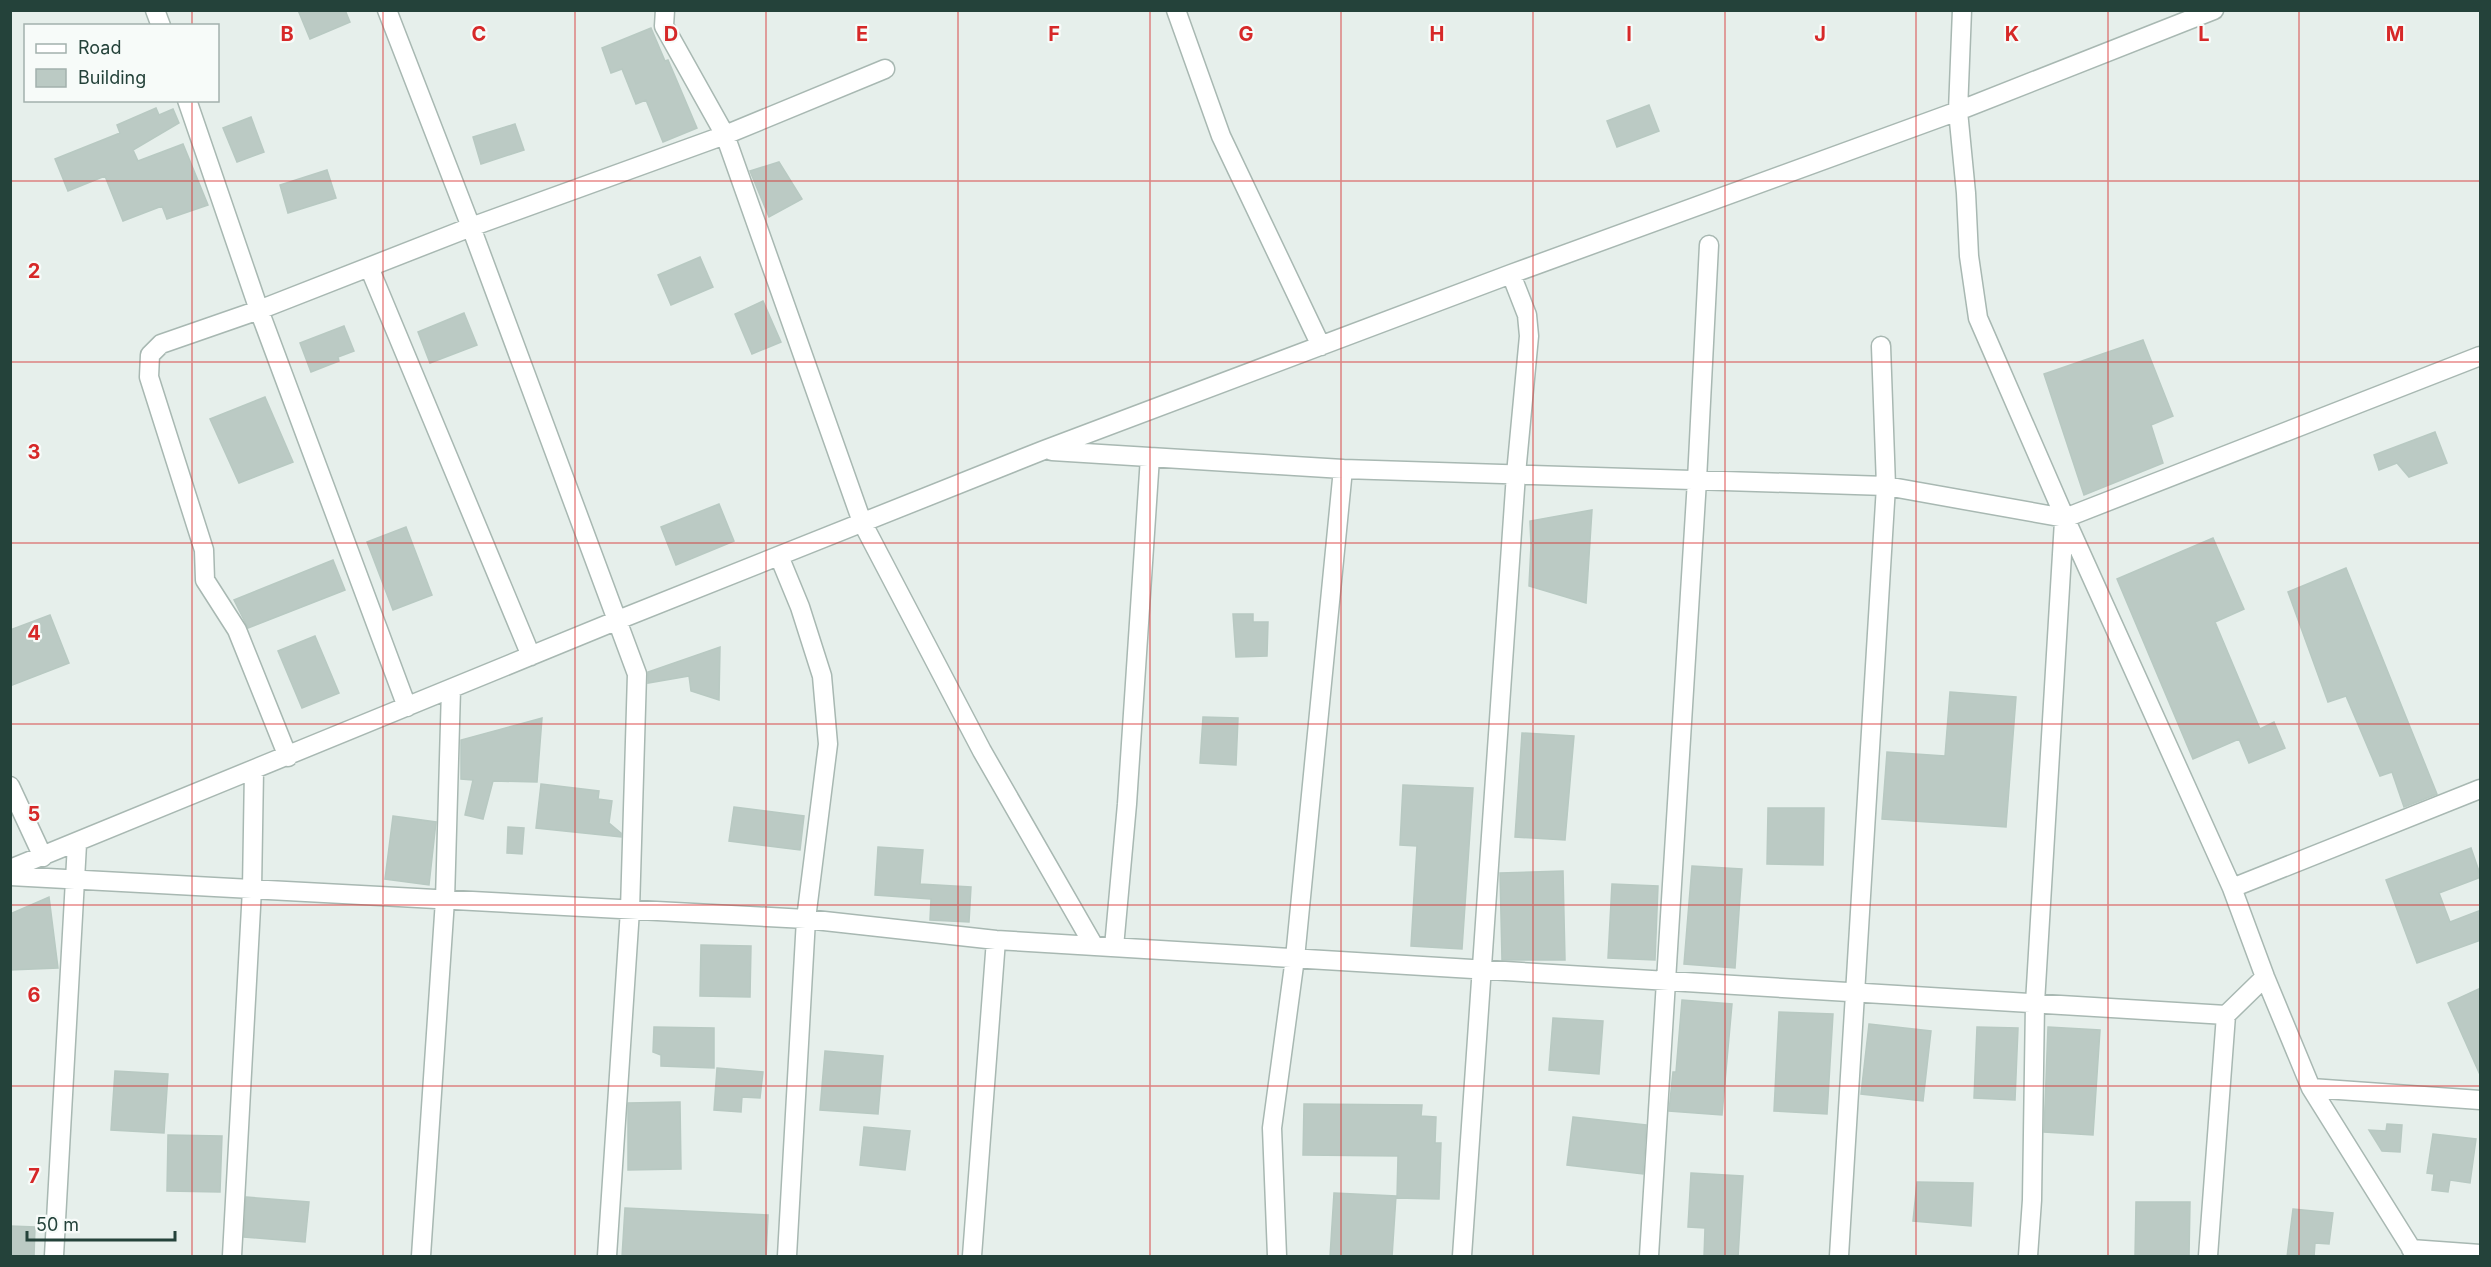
<svg xmlns="http://www.w3.org/2000/svg" width="2491" height="1267" font-family="Inter,sans-serif">
	<style>
		.building { fill: #bbcac4; stroke: #b8c9c2; stroke-width: 1.5 }
		.lines { fill: none; stroke-linecap: round; stroke-linejoin: round }
		.minor-casing { stroke: #a8b8b2; stroke-width: 21 }
		.minor { stroke: #fff; stroke-width: 18 }
		.grid { fill: none; stroke: #d62828; stroke-width: 1.5; stroke-opacity: 0.55 }
		.grid-label { font-size: 20px; text-anchor: middle; font-weight: bold; fill: #d62828; stroke: #f7fbf9; stroke-width: 4.5; stroke-linejoin: round; paint-order: stroke }
	</style>
	<rect width="100%" height="100%" fill="#e6efeb"/>
	<path class="building" d="M298 10H345L350 22 310 39Z
		M651 28 665 61 668 60 697 128 663 142 646 100 636 104 622 69 611 73 602 48Z
		M1649 105 1659 131 1617 147 1607 121Z
		M156 108 159 115 173 109 179 123 133 150 138 161 183 144 208 205 167 219 162 206 123 221 105 176 68 191 55 159 120 133 117 125Z
		M251 117 264 152 237 162 223 128Z
		M515 124 524 150 481 164 473 137Z
		M779 162 802 199 769 217 750 171Z
		M327 170 336 198 288 213 280 185Z
		M700 257 713 287 671 305 658 275Z
		M763 301 781 342 752 354 735 314Z
		M464 313 477 345 430 363 418 332Z
		M344 326 354 351 338 357 339 361 311 372 300 343Z
		M2143 340 2173 416 2151 425 2163 463 2084 495 2044 374Z
		M265 397 293 462 239 483 210 419Z
		M2435 432 2447 463 2409 477 2397 463 2379 470 2374 455Z
		M719 504 734 541 676 565 661 527Z
		M1592 510 1586 603 1529 586 1531 545 1530 521Z
		M406 527 432 595 393 610 367 542Z
		M2213 538 2244 609 2215 622 2260 729 2274 722 2285 748 2249 763 2239 739 2193 759 2117 579Z
		M333 560 345 590 248 628 234 600Z
		M2346 568 2437 794 2404 807 2392 772 2380 776 2346 696 2328 702 2288 592Z
		M1233 614H1253V622H1268L1267 656 1236 657Z
		M50 615 69 663 10 686V630Z
		M315 636 339 693 302 708 278 651Z
		M720 647 719 700 691 691 689 676 648 683V672Z
		M1950 692 2016 697 2006 827 1882 819 1887 752 1945 756Z
		M1203 717 1238 718 1236 765 1200 763Z
		M542 718 537 782 493 781 483 819 465 815 473 780 461 779V740Z
		M1522 733 1574 736 1565 840 1515 837Z
		M541 784 599 791 598 799 612 801 609 823 621 833V837L536 828Z
		M1403 785 1473 788 1462 949 1411 946 1417 846 1400 845Z
		M734 807 804 816 800 850 729 841Z
		M1768 808H1824L1823 865 1767 864Z
		M393 816 436 822 429 885 385 879Z
		M508 827 524 828 522 854 507 853Z
		M878 847 923 850 920 884 971 887 969 922 930 920 931 899 875 895Z
		M2471 848 2481 877 2439 893 2450 922 2481 910V940L2417 963 2386 880Z
		M1692 866 1742 869 1735 968 1684 964Z
		M1563 871 1565 960H1502L1500 873Z
		M1612 884 1658 886 1655 960 1608 958Z
		M49 897 58 968 10 970V914Z
		M701 945 751 946 750 997 700 996Z
		M2481 988V1077L2448 1003Z
		M1682 1000 1732 1004 1722 1115 1669 1111 1673 1072H1676Z
		M1779 1012 1833 1014 1827 1114 1774 1111Z
		M1553 1018 1603 1021 1599 1074 1549 1070Z
		M1869 1024 1931 1031 1923 1101 1861 1094Z
		M654 1027 714 1028V1068L661 1066V1055L653 1052Z
		M1977 1027 2018 1028 2015 1100 1974 1098Z
		M2048 1027 2100 1030 2093 1135 2044 1132Z
		M825 1051 883 1056 878 1114 820 1110Z
		M717 1068 763 1072 760 1098 742 1097 741 1112 714 1110Z
		M115 1071 168 1074 164 1133 111 1130Z
		M680 1102 681 1169 628 1170V1103Z
		M1304 1104 1422 1105 1421 1116 1436 1117 1435 1143H1441L1439 1199 1397 1198 1398 1156 1303 1155Z
		M1573 1117 1646 1125 1643 1174 1567 1165Z
		M2387 1124 2402 1125 2400 1152 2382 1151 2369 1130 2386 1131Z
		M864 1127 910 1131 905 1170 860 1165Z
		M2433 1134 2476 1139 2470 1183 2450 1180 2448 1192 2432 1190 2434 1174 2427 1173Z
		M168 1135 222 1136 220 1192 167 1191Z
		M1691 1173 1743 1176 1738 1257H1704L1705 1228 1688 1227Z
		M1917 1182 1973 1183 1971 1226 1913 1221Z
		M1334 1193 1396 1196 1392 1257H1330Z
		M246 1197 309 1202 305 1242 244 1237Z
		M2136 1202H2190L2189 1257H2135Z
		M625 1208 768 1215 766 1257H622Z
		M2293 1209 2333 1213 2329 1244 2315 1243 2314 1257H2287Z
		M10 1226 35 1227 34 1257H10Z"/>
	<g class="lines">
		<g class="minor-casing">
			<path id="minor" d="M155 10 161 26
				M387 10 471 227 637 674 630 910 607 1256
				M665 10 664 26 725 135 862 522 982 751 1094 946
				M1176 10 1221 136 1321 346
				M1962 10 1958 111 1966 193 1969 256 1978 318 2065 518 2232 888 2265 977 2311 1088 2416 1256
				M187 100 259 310 161 344 150 355 149 377 204 550 205 580 237 630 288 757
				M369 267 531 656
				M1052 451 1343 469 1886 486 2065 518 2480 356
				M779 556 800 607 822 676 828 744 806 919 787 1256
				M407 707 259 310 471 227 725 135 885 69
				M10 786 43 857
				M10 869 618 620 1044 450 1511 274 1958 111 2214 10
				M10 876 806 919 996 940 2226 1015
				M2232 888 2480 789
				M1114 947 1127 804 1150 457
				M2311 1088 2480 1100
				M2411 1249 2480 1254
				M54 1256 77 844
				M232 1256 252 889 254 770
				M421 1256 445 900 451 689
				M972 1256 996 940
				M1277 1256 1272 1128 1295 958 1343 469
				M1462 1256 1516 474 1529 336 1527 315 1511 274
				M1649 1256 1697 480 1709 245
				M1839 1256 1886 486 1881 346
				M2028 1256 2032 1200 2035 1003 2064 521
				M2208 1256 2226 1015 2265 977"/>
		</g>
		<use href="#minor" class="minor"/>
	</g>
	<path class="grid" d="M192 10V26M383 10V1256M575 10V1256M766 10V1256M958 10V1256M1150 10V1256M1341 10V1256M1533 10V1256M1725 10V1256M1916 10V1256M2108 10V1256M2299 10V1256M192 100V1256M10 181H2480M10 362H2480M10 543H2480M10 724H2480M10 905H2480M10 1086H2480"/>
	<g class="grid-label">
		<text x="287" y="41">B</text>
		<text x="479" y="41">C</text>
		<text x="671" y="41">D</text>
		<text x="862" y="41">E</text>
		<text x="1054" y="41">F</text>
		<text x="1246" y="41">G</text>
		<text x="1437" y="41">H</text>
		<text x="1629" y="41">I</text>
		<text x="1820" y="41">J</text>
		<text x="2012" y="41">K</text>
		<text x="2204" y="41">L</text>
		<text x="2395" y="41">M</text>
		<text x="34" y="278">2</text>
		<text x="34" y="459">3</text>
		<text x="34" y="640">4</text>
		<text x="34" y="821">5</text>
		<text x="34" y="1002">6</text>
		<text x="34" y="1183">7</text>
	</g>
	<rect width="2491" height="1267" fill="none" stroke="#24423a" stroke-width="24"/>
	<rect x="24" y="24" width="195" height="78" fill="#f7fbf9" stroke="#a3b1ad" stroke-width="1.5"/>
	<rect x="36" y="44" width="30" height="9" fill="#ffffff" stroke="#a3b1ad" stroke-width="1.5"/>
	<text x="78" y="54" font-size="18" fill="#24423a">Road</text>
	<rect x="36" y="69" width="30" height="18" fill="#bbcac4" stroke="#a3b1ad" stroke-width="1.5"/>
	<text x="78" y="84" font-size="18" fill="#24423a">Building</text>
	<path d="M27 1231v9h148v-9" fill="none" stroke="#24423a" stroke-width="3"/>
	<text x="36" y="1231" font-size="18" fill="#24423a" stroke="#f7fbf9" stroke-width="4.5" paint-order="stroke">50 m</text>
</svg>
